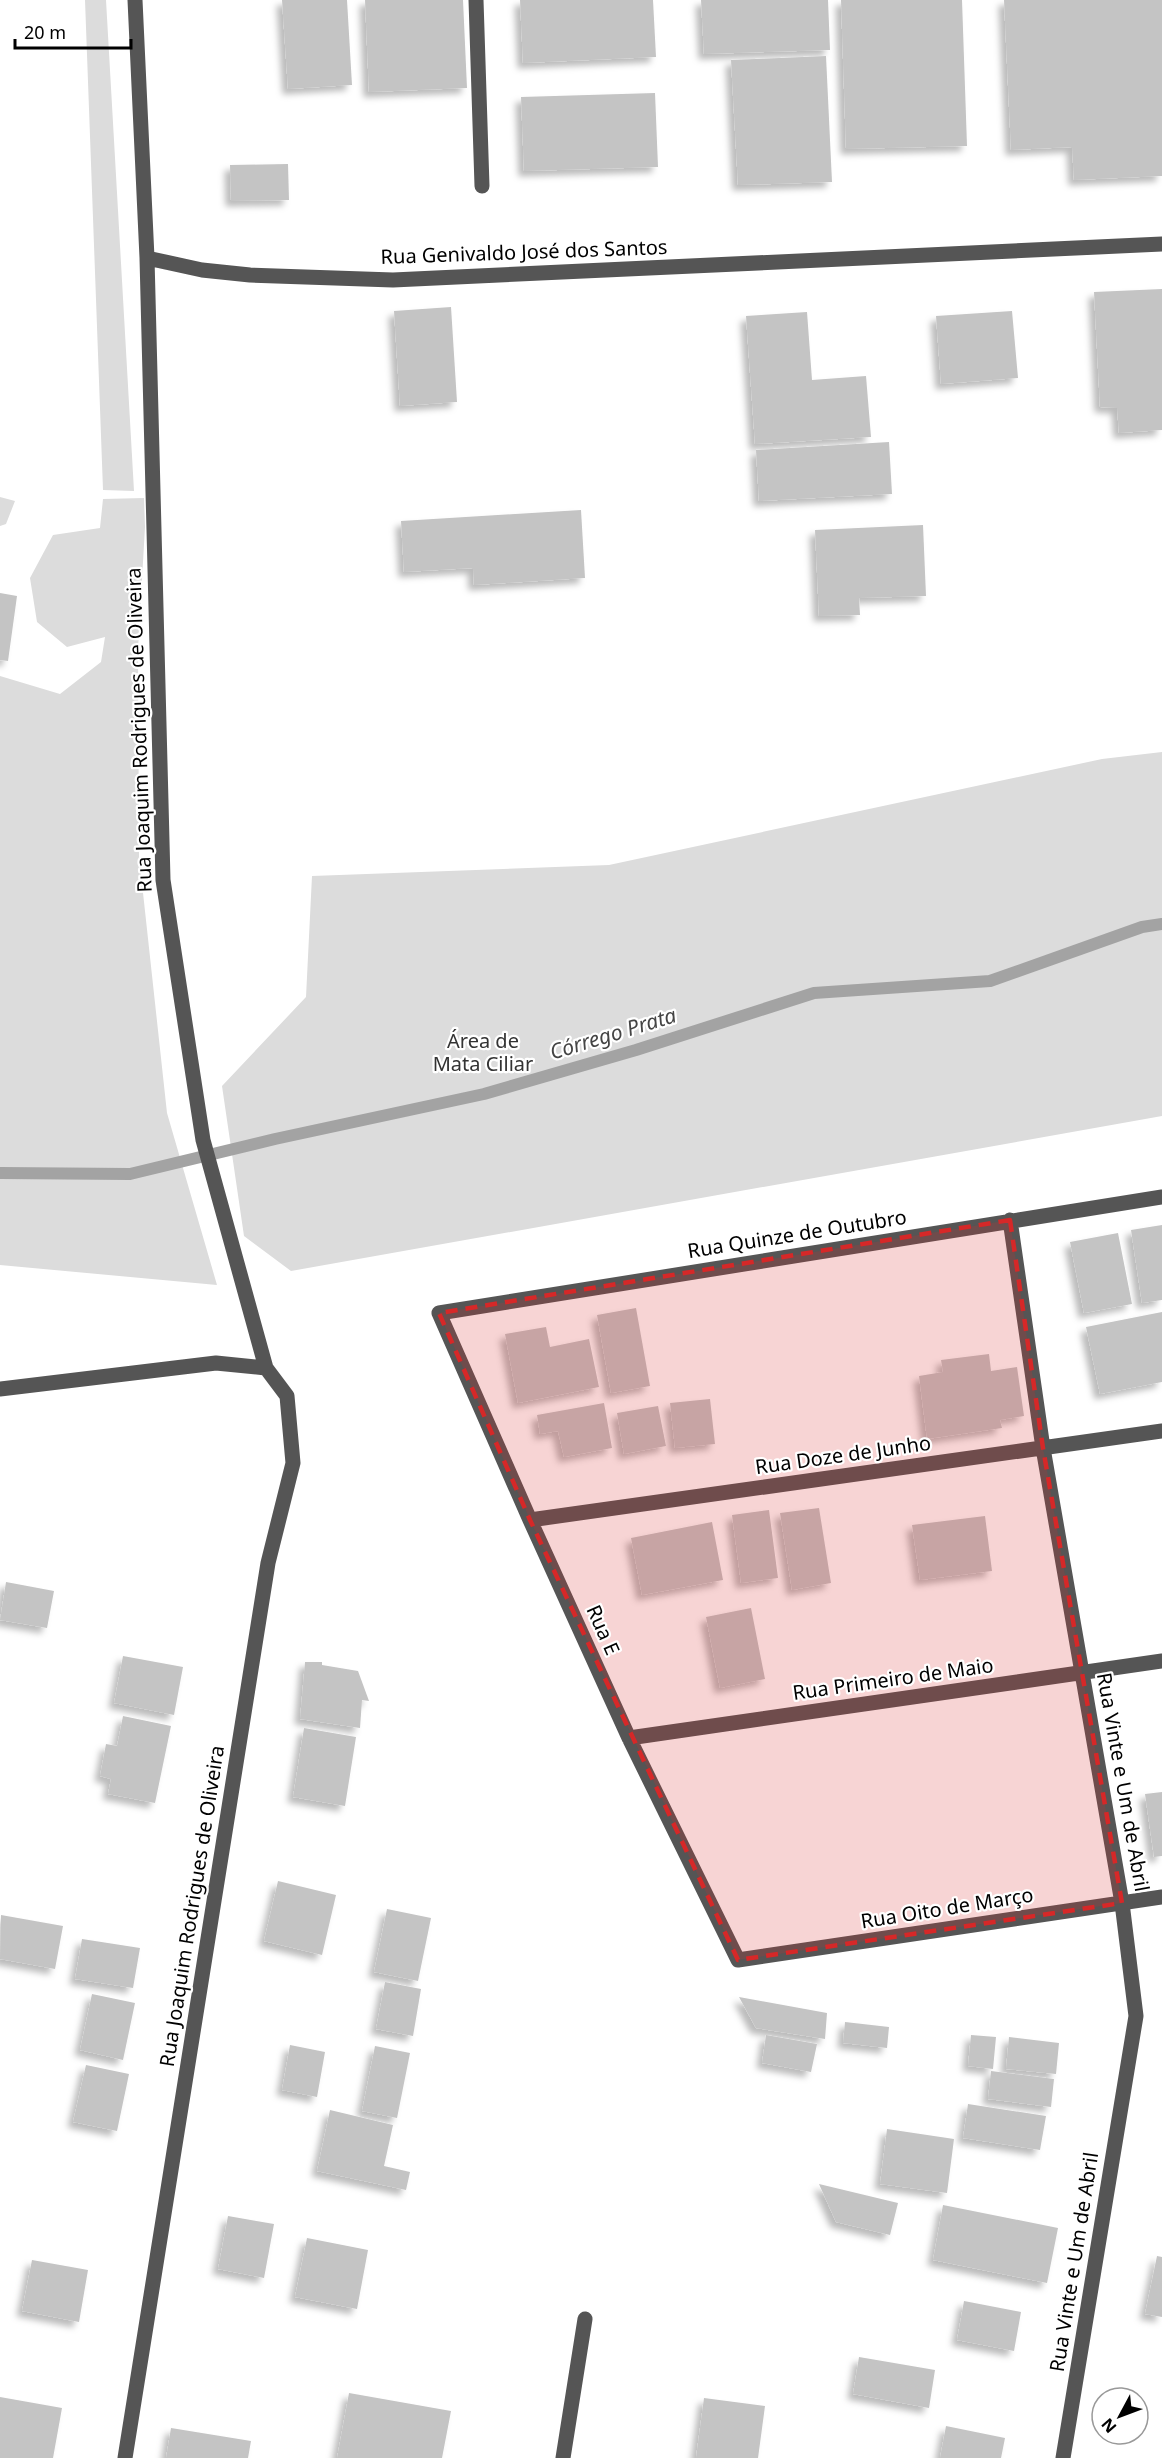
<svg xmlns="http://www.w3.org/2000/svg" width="1162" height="2458" font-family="'Noto Sans',sans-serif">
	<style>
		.green { fill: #dcdcdc }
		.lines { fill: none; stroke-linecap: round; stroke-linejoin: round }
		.stream { stroke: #a3a3a3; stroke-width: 12 }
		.building { fill: #c4c4c4; filter: url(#shadow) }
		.minor { stroke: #555; stroke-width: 15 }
		.marked { fill: #d62828; fill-opacity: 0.2; stroke: #d62828; stroke-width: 4.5; stroke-dasharray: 12 8; stroke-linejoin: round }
		.labels { text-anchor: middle; stroke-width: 4.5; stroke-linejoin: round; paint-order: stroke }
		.street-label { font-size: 20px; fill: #000; stroke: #fff }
		.park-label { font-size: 20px; fill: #333; stroke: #fff }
		.water-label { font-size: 21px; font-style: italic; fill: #444; stroke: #fff }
	</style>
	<defs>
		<filter id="shadow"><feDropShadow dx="-5.5" dy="5.5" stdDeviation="3" flood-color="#0004"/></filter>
	</defs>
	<rect width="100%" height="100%" fill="#fff"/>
	<path class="green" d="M85 0H106L134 491 103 490Z
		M0 497 15 501 6 524 0 526Z
		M144 498 145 527 138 649 139 856 167 1113 217 1285 0 1265V676L60 694 101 662 105 637 67 647 37 622 30 578 53 535 100 528 103 499Z
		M1162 752V1116L291 1271 244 1236 222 1086 306 997 312 876 609 865 1102 759Z"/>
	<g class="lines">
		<path class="stream" d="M0 1173 130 1174 275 1139 484 1094 636 1050 814 993 990 981 1142 927 1162 924"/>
	</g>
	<path class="building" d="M282 0H347L352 85 288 89Z
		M365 0H463L467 88 369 92Z
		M520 0H653L656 57 523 63Z
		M701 0H828L830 50 704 54Z
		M841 0H962L967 146 846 149Z
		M1004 0H1162V176L1074 180 1072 147 1011 150Z
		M826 56 832 182 738 185 731 60Z
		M655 93 658 167 524 171 521 97Z
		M288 164 289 200 231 201 230 165Z
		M1162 289V430L1119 433 1117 408 1100 407 1094 292Z
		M451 307 457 402 400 406 394 311Z
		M1012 311 1018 378 941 384 936 316Z
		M807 312 812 380 866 376 871 437 755 444 746 316Z
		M889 442 892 494 759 501 756 450Z
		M581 510 585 578 474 585 473 568 404 572 401 521Z
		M923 525 926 596 859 598 860 615 819 616 815 530Z
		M0 593 17 596 8 661 0 660Z
		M1162 1225V1300L1142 1303 1131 1230Z
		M1118 1233 1132 1304 1084 1313 1070 1242Z
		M636 1308 650 1386 611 1393 597 1315Z
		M1162 1312V1382L1100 1394 1086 1327Z
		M546 1327 550 1347 589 1339 599 1387 518 1403 505 1334Z
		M989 1354 991 1371 1017 1367 1024 1416 1000 1420 1002 1428 927 1439 919 1376 943 1372 941 1360Z
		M710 1399 715 1444 675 1448 670 1403Z
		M604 1403 612 1448 564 1457 558 1431 540 1434 537 1415Z
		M658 1406 666 1446 624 1454 617 1413Z
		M819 1508 831 1583 792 1590 780 1513Z
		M769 1510 778 1578 741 1583 732 1515Z
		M985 1516 992 1571 920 1580 912 1525Z
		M712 1522 723 1580 642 1595 631 1538Z
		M6 1582 54 1591 47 1628 0 1620Z
		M751 1608 765 1679 720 1688 706 1617Z
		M123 1656 183 1667 174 1715 114 1703Z
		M305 1662H322V1665L358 1671 369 1701 362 1700 360 1728 300 1719Z
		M123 1716 171 1726 155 1803 108 1794 111 1779 100 1776 106 1744 117 1746Z
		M304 1728 356 1737 345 1806 293 1797Z
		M1162 1792V1856L1154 1857 1145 1794Z
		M278 1881 336 1895 322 1955 264 1941Z
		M387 1909 431 1918 418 1981 374 1972Z
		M1 1915 63 1926 55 1969 0 1959Z
		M82 1939 140 1948 133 1988 75 1979Z
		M385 1982 421 1989 413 2036 376 2029Z
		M92 1994 135 2003 123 2060 80 2050Z
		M739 1997 827 2013 825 2039 756 2028Z
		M845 2022 889 2027 887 2048 843 2043Z
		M766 2035 817 2044 811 2072 762 2063Z
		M971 2035 996 2037 993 2069 968 2066Z
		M1009 2037 1059 2043 1056 2074 1006 2069Z
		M290 2045 325 2052 317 2097 282 2090Z
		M375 2046 410 2053 397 2118 362 2111Z
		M86 2065 129 2074 117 2131 73 2122Z
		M991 2071 1054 2079 1051 2107 988 2099Z
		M968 2104 1046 2116 1040 2150 963 2138Z
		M330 2110 393 2125 384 2166 410 2172 406 2190 317 2171Z
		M887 2129 954 2139 947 2193 880 2184Z
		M819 2184 898 2203 890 2235 836 2222Z
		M943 2205 1058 2228 1047 2283 933 2260Z
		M228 2216 274 2224 264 2278 218 2269Z
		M307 2238 368 2250 357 2309 295 2297Z
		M1157 2256 1162 2257V2317L1145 2314Z
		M32 2260 88 2270 79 2322 22 2311Z
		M964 2301 1021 2312 1014 2351 957 2340Z
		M859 2357 935 2370 929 2408 853 2394Z
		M349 2393 451 2411 442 2458H337Z
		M0 2397 62 2408 53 2458H0Z
		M704 2398 765 2406 758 2458H696Z
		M946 2426 1005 2438 1001 2458H940Z
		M171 2428 251 2441 248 2458H166Z"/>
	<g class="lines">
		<path class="minor" d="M135 0 147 258 202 270 250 275 393 280 1162 244
			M476 0 482 186
			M147 258 163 880 203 1140 266 1368
			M1162 1197 439 1313 530 1520 629 1738 738 1960 1162 1897
			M1010 1220 1043 1448 1122 1903 1136 2016 1063 2458
			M0 1389 216 1363 266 1368 287 1396 293 1463 268 1563 125 2458
			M530 1520 1162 1431
			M629 1738 1162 1661
			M563 2458 585 2319"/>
	</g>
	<path class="marked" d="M1010 1220 1043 1448 1122 1903 738 1960 530 1520 439 1313Z"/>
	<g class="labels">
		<g class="street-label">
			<text transform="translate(524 252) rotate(-2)" y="7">Rua Genivaldo José dos Santos</text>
			<text transform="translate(139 730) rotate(-92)" y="7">Rua Joaquim Rodrigues de Oliveira</text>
			<text transform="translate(797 1234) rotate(-9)" y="7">Rua Quinze de Outubro</text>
			<text transform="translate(843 1455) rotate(-8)" y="7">Rua Doze de Junho</text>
			<text transform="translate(603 1630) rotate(66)" y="7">Rua E</text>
			<text transform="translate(893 1679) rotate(-8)" y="7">Rua Primeiro de Maio</text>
			<text transform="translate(1123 1782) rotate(80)" y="7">Rua Vinte e Um de Abril</text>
			<text transform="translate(192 1906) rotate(-81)" y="7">Rua Joaquim Rodrigues de Oliveira</text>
			<text transform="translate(947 1908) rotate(-9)" y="7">Rua Oito de Março</text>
			<text transform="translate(1074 2262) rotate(-81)" y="7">Rua Vinte e Um de Abril</text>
		</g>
		<g class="park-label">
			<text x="483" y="1048">Área de<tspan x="483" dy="23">Mata Ciliar</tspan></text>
		</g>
		<g class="water-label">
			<text transform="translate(613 1034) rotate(-17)" y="7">Córrego Prata</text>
		</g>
	</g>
	<g transform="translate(1120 2416) rotate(229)"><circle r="28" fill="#ffffff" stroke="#999999" stroke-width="1.5"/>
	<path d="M0-4.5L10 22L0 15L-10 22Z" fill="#000000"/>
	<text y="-9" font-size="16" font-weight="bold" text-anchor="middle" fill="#000000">N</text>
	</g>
	<path d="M15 39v9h116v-9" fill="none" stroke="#000000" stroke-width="3"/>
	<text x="24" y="39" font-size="18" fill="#000000" stroke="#ffffff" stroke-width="4.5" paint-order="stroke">20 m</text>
</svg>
